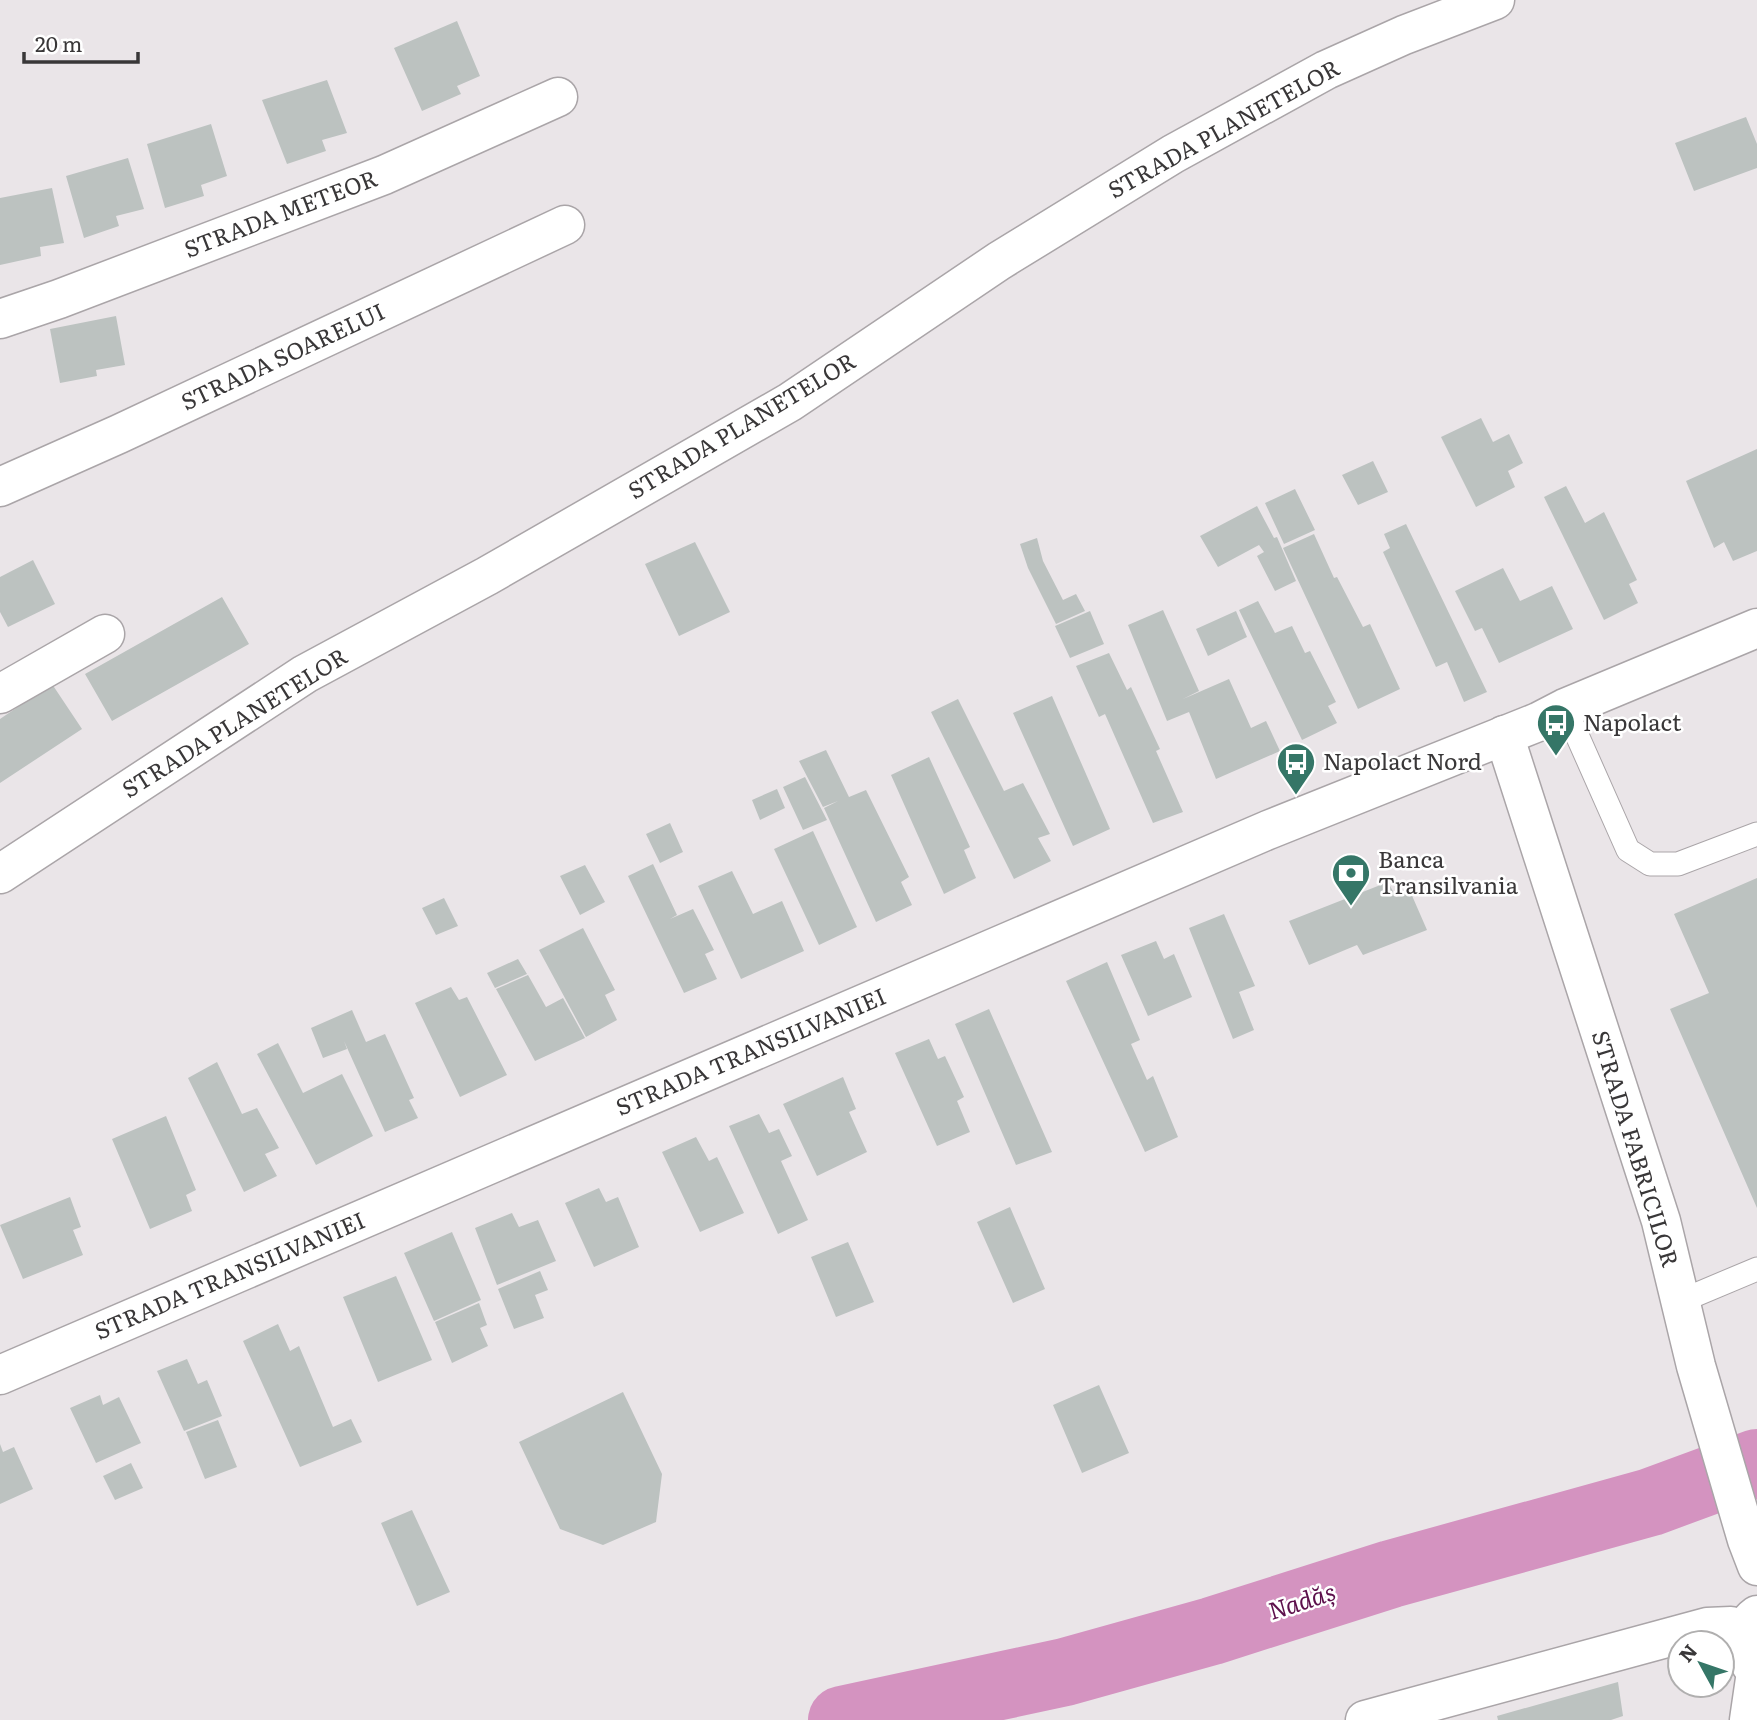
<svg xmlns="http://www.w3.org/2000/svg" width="1757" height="1720" font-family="Literata,serif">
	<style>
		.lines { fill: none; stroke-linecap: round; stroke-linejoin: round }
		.river { stroke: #d493c0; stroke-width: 68 }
		.building { fill: #bcc2c0 }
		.service-casing { stroke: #aaa5a8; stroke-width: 25 }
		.minor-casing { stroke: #aaa5a8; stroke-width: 41 }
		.primary-casing { stroke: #aaa5a8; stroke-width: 41 }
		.service { stroke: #fff; stroke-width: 23 }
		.minor { stroke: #fff; stroke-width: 38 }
		.primary { stroke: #fff; stroke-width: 38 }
		.labels { text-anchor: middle; stroke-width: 5; stroke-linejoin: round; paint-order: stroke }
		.street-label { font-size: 23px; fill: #393738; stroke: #fff }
		.poi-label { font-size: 23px; fill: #393738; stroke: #fff; text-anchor: start }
		.water-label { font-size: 24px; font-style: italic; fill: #5c0f4b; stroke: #fff }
	</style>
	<rect width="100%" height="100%" fill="#eae5e8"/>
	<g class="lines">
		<path class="river" d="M842 1720 1065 1672 1212 1631 1391 1574 1651 1502 1757 1463"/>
	</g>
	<path class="building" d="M457 21 480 76 457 86 461 94 422 111 394 48Z
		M327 80 347 133 322 140 326 151 287 164 262 100Z
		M1746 117 1757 144V168L1694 191 1675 143Z
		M211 124 227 176 201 185 204 196 165 208 147 144Z
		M128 158 144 209 116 216 119 226 84 238 66 176Z
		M52 188 64 243 40 247 41 256 0 265V198Z
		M116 316 125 365 96 370 97 376 60 383 50 329Z
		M1481 418 1493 442 1509 434 1523 463 1508 471 1515 487 1476 507 1441 437Z
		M1757 449V551L1733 561 1724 542 1714 548 1686 481Z
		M1373 461 1388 492 1358 505 1342 475Z
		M1566 486 1585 523 1604 512 1637 580 1629 584 1638 603 1604 620 1544 497Z
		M1295 489 1315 530 1284 544 1265 503Z
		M1257 506 1274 538 1277 537 1296 581 1275 591 1257 556 1264 552 1259 545 1218 567 1200 536Z
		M1406 524 1487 692 1464 702 1447 662 1436 667 1383 552 1390 548 1384 534Z
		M1314 534 1334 578 1337 577 1363 627 1370 624 1400 689 1358 709 1283 548Z
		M1037 538 1043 561 1063 600 1076 594 1085 611 1056 624 1028 568 1020 544Z
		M695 542 730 612 679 636 645 564Z
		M33 560 55 604 8 627 0 612V577Z
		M1503 568 1520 601 1552 586 1573 629 1499 663 1482 628 1475 631 1455 591Z
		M222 597 249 644 112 721 85 674Z
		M1258 601 1275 633 1292 626 1305 653 1310 651 1336 702 1328 706 1337 723 1302 740 1239 610Z
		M1163 610 1199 691 1183 699 1229 679 1251 728 1266 721 1280 751 1216 779 1189 712 1167 721 1128 625Z
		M1090 611 1104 644 1070 658 1055 626Z
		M1236 611 1247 637 1208 656 1196 629Z
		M1109 653 1127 690 1131 687 1160 749 1156 751 1183 812 1153 823 1105 714 1099 717 1076 666Z
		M52 684 82 729 0 783V719Z
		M1052 696 1110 829 1073 846 1013 713Z
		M958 699 1004 791 1023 783 1050 834 1038 838 1051 861 1014 879 931 712Z
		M826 750 849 797 866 790 909 877 901 882 912 905 876 922 824 808 838 801 823 807 799 761Z
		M929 757 970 847 964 850 976 878 944 894 891 775Z
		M805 777 827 820 803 830 783 787Z
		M777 789 785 808 760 820 752 800Z
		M670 823 683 852 660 863 646 834Z
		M813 831 857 927 819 945 774 849Z
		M653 864 677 915 670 919 693 909 714 950 705 954 717 979 684 993 628 876Z
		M585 865 605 902 580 915 560 876Z
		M732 871 753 914 782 901 804 951 741 979 698 886Z
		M1757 878V1208L1670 1009 1709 993 1674 914Z
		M1388 882 1396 897 1410 891 1427 930 1363 955 1357 945 1309 965 1289 921Z
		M444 898 458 926 436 935 422 908Z
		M1224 914 1255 986 1239 992 1254 1030 1233 1039 1189 928Z
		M583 928 615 990 605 995 617 1020 586 1037 539 950Z
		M1156 941 1164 959 1174 954 1192 997 1148 1016 1121 955Z
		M518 959 527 974 495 988 487 973Z
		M1107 962 1140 1040 1131 1044 1147 1080 1153 1076 1178 1137 1145 1152 1066 981Z
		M528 975 546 1007 563 998 585 1038 535 1061 496 989Z
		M451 987 459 1000 467 997 507 1075 460 1097 415 1003Z
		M989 1009 1052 1152 1016 1165 955 1024Z
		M352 1010 366 1042 385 1034 414 1098 409 1100 418 1118 385 1132 344 1041 347 1049 323 1058 311 1028Z
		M929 1039 938 1059 945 1056 964 1097 957 1101 970 1132 937 1146 895 1053Z
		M278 1043 303 1093 342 1074 373 1136 316 1165 257 1054Z
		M217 1062 242 1114 257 1108 279 1148 265 1154 277 1176 244 1192 188 1078Z
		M843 1077 856 1109 849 1112 867 1152 817 1176 783 1104Z
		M759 1114 769 1133 779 1129 792 1156 781 1161 808 1220 778 1234 729 1126Z
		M166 1116 196 1190 186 1195 192 1211 150 1229 112 1139Z
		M696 1137 709 1161 717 1157 744 1213 700 1232 662 1152Z
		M599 1188 606 1202 618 1197 639 1247 594 1267 565 1203Z
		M70 1197 81 1227 73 1230 83 1255 23 1279 0 1225Z
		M1010 1207 1045 1289 1013 1303 977 1222Z
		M512 1213 519 1227 538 1220 556 1261 497 1285 475 1228Z
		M452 1232 481 1300 434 1321 404 1253Z
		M848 1242 874 1302 836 1317 811 1257Z
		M540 1271 548 1290 535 1295 544 1318 514 1329 498 1289Z
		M396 1276 432 1360 378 1382 343 1297Z
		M479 1303 487 1325 480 1328 488 1346 452 1363 435 1322Z
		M278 1324 290 1351 299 1346 333 1427 351 1419 362 1442 300 1467 243 1341Z
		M187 1359 198 1384 207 1380 222 1416 184 1431 157 1371Z
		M1099 1385 1129 1453 1082 1473 1053 1405Z
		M623 1392 662 1474 656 1522 603 1545 560 1529 519 1442Z
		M100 1395 103 1405 119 1397 141 1443 96 1463 70 1408Z
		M218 1420 237 1467 205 1479 186 1432Z
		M0 1444 3 1452 14 1447 33 1489 0 1504Z
		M131 1463 143 1488 115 1500 103 1476Z
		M412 1510 450 1592 417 1606 381 1523Z
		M1618 1682 1623 1716 1611 1720H1498L1497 1716Z"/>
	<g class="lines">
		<g class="service-casing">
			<path id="service" d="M1565 708 1628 850 1650 864H1678L1757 834
				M1681 1301 1757 1269"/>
		</g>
		<g class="minor-casing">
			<path id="minor" d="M0 319 59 299 384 175 558 97
				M0 487 119 434 565 225
				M0 694 105 634
				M1504 735 1661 1221 1696 1366 1747 1540 1757 1566
				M0 874 305 674 487 576 790 402 999 261 1173 154 1326 70 1404 35 1495 0
				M1757 1615C1736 1630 1742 1656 1757 1673
				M1365 1720 1707 1627 1731 1626 1744 1632
				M1749 1720 1756 1672"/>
		</g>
		<g class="primary-casing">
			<path id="primary" d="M0 1375 1268 830 1538 722 1565 708 1757 628"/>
		</g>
		<use href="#service" class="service"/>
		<use href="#minor" class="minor"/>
		<use href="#primary" class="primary"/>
	</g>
	<defs>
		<g id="bus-pin" transform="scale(2.0125)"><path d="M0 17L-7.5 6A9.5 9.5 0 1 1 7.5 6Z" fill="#357667" stroke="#fff"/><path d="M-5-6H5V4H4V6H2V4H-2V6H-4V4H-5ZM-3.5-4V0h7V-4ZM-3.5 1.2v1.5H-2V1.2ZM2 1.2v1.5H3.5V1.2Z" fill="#fff"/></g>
		<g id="bank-pin" transform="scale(2.0125)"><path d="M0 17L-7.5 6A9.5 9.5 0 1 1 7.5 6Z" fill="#357667" stroke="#fff"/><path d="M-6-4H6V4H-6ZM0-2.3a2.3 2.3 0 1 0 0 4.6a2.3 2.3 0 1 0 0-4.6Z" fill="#fff"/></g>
	</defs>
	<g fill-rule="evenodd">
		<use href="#bus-pin" x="1556" y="723"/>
		<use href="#bus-pin" x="1296" y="762"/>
		<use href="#bank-pin" x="1351" y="873"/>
	</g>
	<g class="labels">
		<g class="street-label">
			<text transform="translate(1224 129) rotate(-29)" y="8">STRADA PLANETELOR</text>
			<text transform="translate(281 214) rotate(-21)" y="8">STRADA METEOR</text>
			<text transform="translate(283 357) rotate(-25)" y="8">STRADA SOARELUI</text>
			<text transform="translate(742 426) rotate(-31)" y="8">STRADA PLANETELOR</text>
			<text transform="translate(235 723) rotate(-32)" y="8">STRADA PLANETELOR</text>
			<text transform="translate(751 1052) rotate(-23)" y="8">STRADA TRANSILVANIEI</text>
			<text transform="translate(1635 1149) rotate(73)" y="8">STRADA FABRICILOR</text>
			<text transform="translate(230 1276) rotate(-23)" y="8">STRADA TRANSILVANIEI</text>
		</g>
		<g class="poi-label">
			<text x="1583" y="731">Napolact</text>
			<text x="1323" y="770">Napolact Nord</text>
			<text x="1378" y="868">Banca<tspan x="1378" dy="26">Transilvania</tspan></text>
		</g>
		<g class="water-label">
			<text transform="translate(1302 1602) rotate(-18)" y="8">Nadăș</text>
		</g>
	</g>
	<g transform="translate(1701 1664) rotate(310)"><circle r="33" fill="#ffffff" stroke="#b0afaf" stroke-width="2"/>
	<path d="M0-5L12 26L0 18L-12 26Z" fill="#357667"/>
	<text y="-10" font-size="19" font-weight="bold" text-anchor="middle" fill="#393738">N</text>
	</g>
	<path d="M24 52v10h114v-10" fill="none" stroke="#393738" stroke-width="3.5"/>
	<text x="35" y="52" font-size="21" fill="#393738" stroke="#ffffff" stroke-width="5" paint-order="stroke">20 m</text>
</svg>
